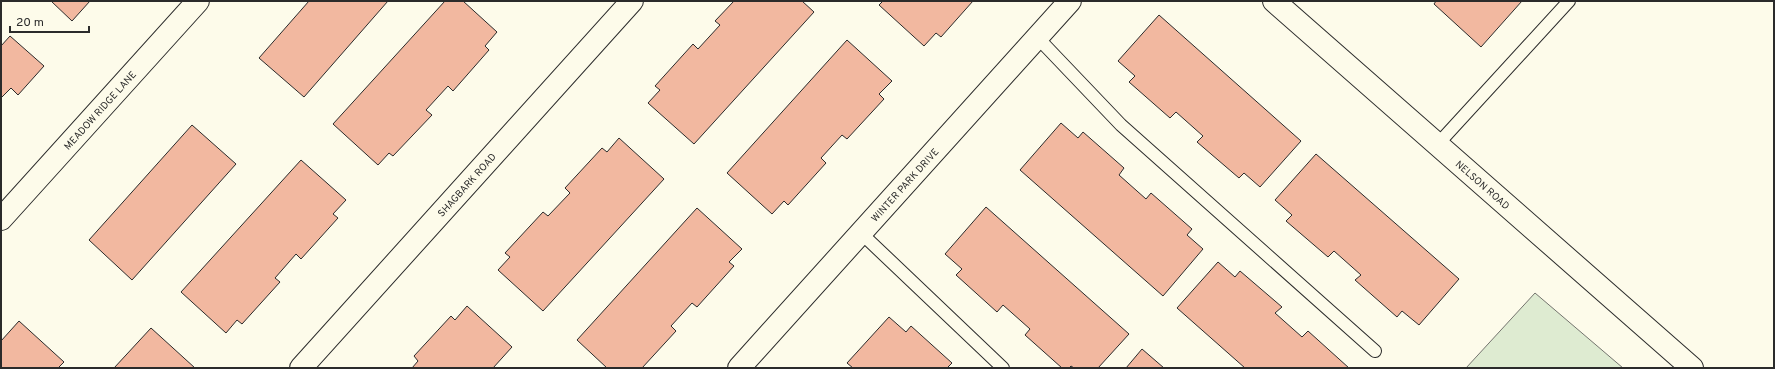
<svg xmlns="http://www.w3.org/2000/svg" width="1775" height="369" font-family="Overpass,sans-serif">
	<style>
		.green { fill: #deebd1; stroke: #74746e }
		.building { fill: #f2b8a0; stroke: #2b2b2b }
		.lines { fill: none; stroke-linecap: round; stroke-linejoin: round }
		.service-casing { stroke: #2b2b2b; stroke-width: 14 }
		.minor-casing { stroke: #2b2b2b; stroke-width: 24 }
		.tertiary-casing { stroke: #2b2b2b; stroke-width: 24 }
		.service { stroke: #fdfbea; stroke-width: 12 }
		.minor { stroke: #fdfbea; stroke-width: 22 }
		.tertiary { stroke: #fdfbea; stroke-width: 22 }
		.labels { text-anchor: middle; stroke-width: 3; stroke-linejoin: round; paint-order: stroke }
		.street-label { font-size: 10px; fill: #2b2b2b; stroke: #fdfbea }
	</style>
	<rect width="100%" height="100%" fill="#fdfbea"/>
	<path class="green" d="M1535 293 1623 368H1466Z"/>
	<path class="building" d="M51 1H90L72 21Z
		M309 1H388L304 97 259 58Z
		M445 1H463L497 32 485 46 489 50 453 91 448 86 426 110 432 115 393 156 389 153 378 165 333 124Z
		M734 1H802L814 12 694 144 648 103 660 90 655 86 693 44 698 49 720 25 715 21Z
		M883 1H973L941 37 936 33 924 46 879 5Z
		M1436 1H1522L1481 47 1434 4Z
		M1159 15 1301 141 1260 187 1244 173 1239 178 1197 142 1203 136 1176 112 1170 118 1129 82 1135 76 1118 61Z
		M10 36 44 66 18 95 11 88 1 98V46Z
		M847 40 892 81 879 94 884 99 847 139 842 135 821 158 826 163 788 205 784 201 772 214 727 173Z
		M1061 123 1078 138 1083 132 1124 168 1119 175 1146 199 1151 193 1192 229 1187 235 1203 249 1163 296 1020 170Z
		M192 125 236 164 132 280 89 240Z
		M619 138 664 179 543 311 498 270 510 257 505 253 543 212 548 216 570 193 565 188 602 148 607 152Z
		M1316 154 1459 279 1419 325 1402 311 1397 317 1355 280 1361 275 1334 251 1328 257 1286 221 1292 215 1275 200Z
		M301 160 346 200 333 214 338 218 301 259 296 254 275 278 280 282 242 324 237 320 226 333 181 292Z
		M986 207 1129 334 1098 368H1074L1071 366 1069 368H1062L1025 335 1030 329 1003 305 997 312 956 275 962 269 945 254Z
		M697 208 742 249 729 262 734 266 697 307 692 303 671 326 676 331 642 368H607L577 340Z
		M1218 262 1235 277 1240 271 1282 307 1275 313 1302 337 1308 331 1349 368H1245L1177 308Z
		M467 306 512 347 493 368H412L418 361 414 356 451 316 455 320Z
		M889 317 906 332 911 326 952 363 947 368H853L847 363Z
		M19 321 64 362 58 368H1V341Z
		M151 328 195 368H114Z
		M1142 349 1164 368H1126Z"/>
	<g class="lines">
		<g class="service-casing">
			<path id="service" d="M1037 37 1121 125 1375 351
				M1437 145 1569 1
				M861 233 1003 368"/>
		</g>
		<g class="minor-casing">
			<g id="minor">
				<path id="s1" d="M1 219 198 1"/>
				<path id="s2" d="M301 368 632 1"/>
				<path id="s3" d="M739 368 1070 1"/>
			</g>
		</g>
		<g class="tertiary-casing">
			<g id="tertiary">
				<path id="s4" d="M1274 1 1692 368"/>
			</g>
		</g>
		<use href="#service" class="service"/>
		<use href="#minor" class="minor"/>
		<use href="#tertiary" class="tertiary"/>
	</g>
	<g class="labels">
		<g class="street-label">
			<text dy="4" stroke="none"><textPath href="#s1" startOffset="147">MEADOW RIDGE LANE</textPath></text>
			<text dy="4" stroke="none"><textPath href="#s2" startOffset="247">SHAGBARK ROAD</textPath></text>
			<text dy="4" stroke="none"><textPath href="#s3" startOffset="247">WINTER PARK DRIVE</textPath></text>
			<text dy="4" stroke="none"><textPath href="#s4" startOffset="278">NELSON ROAD</textPath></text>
		</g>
	</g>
	<rect width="1775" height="369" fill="none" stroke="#2b2b2b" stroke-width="4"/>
	<path d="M10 26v6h79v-6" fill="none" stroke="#2b2b2b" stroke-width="2"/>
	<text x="16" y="26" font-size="12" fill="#2b2b2b" stroke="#fdfbea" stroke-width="3" paint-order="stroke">20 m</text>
</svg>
